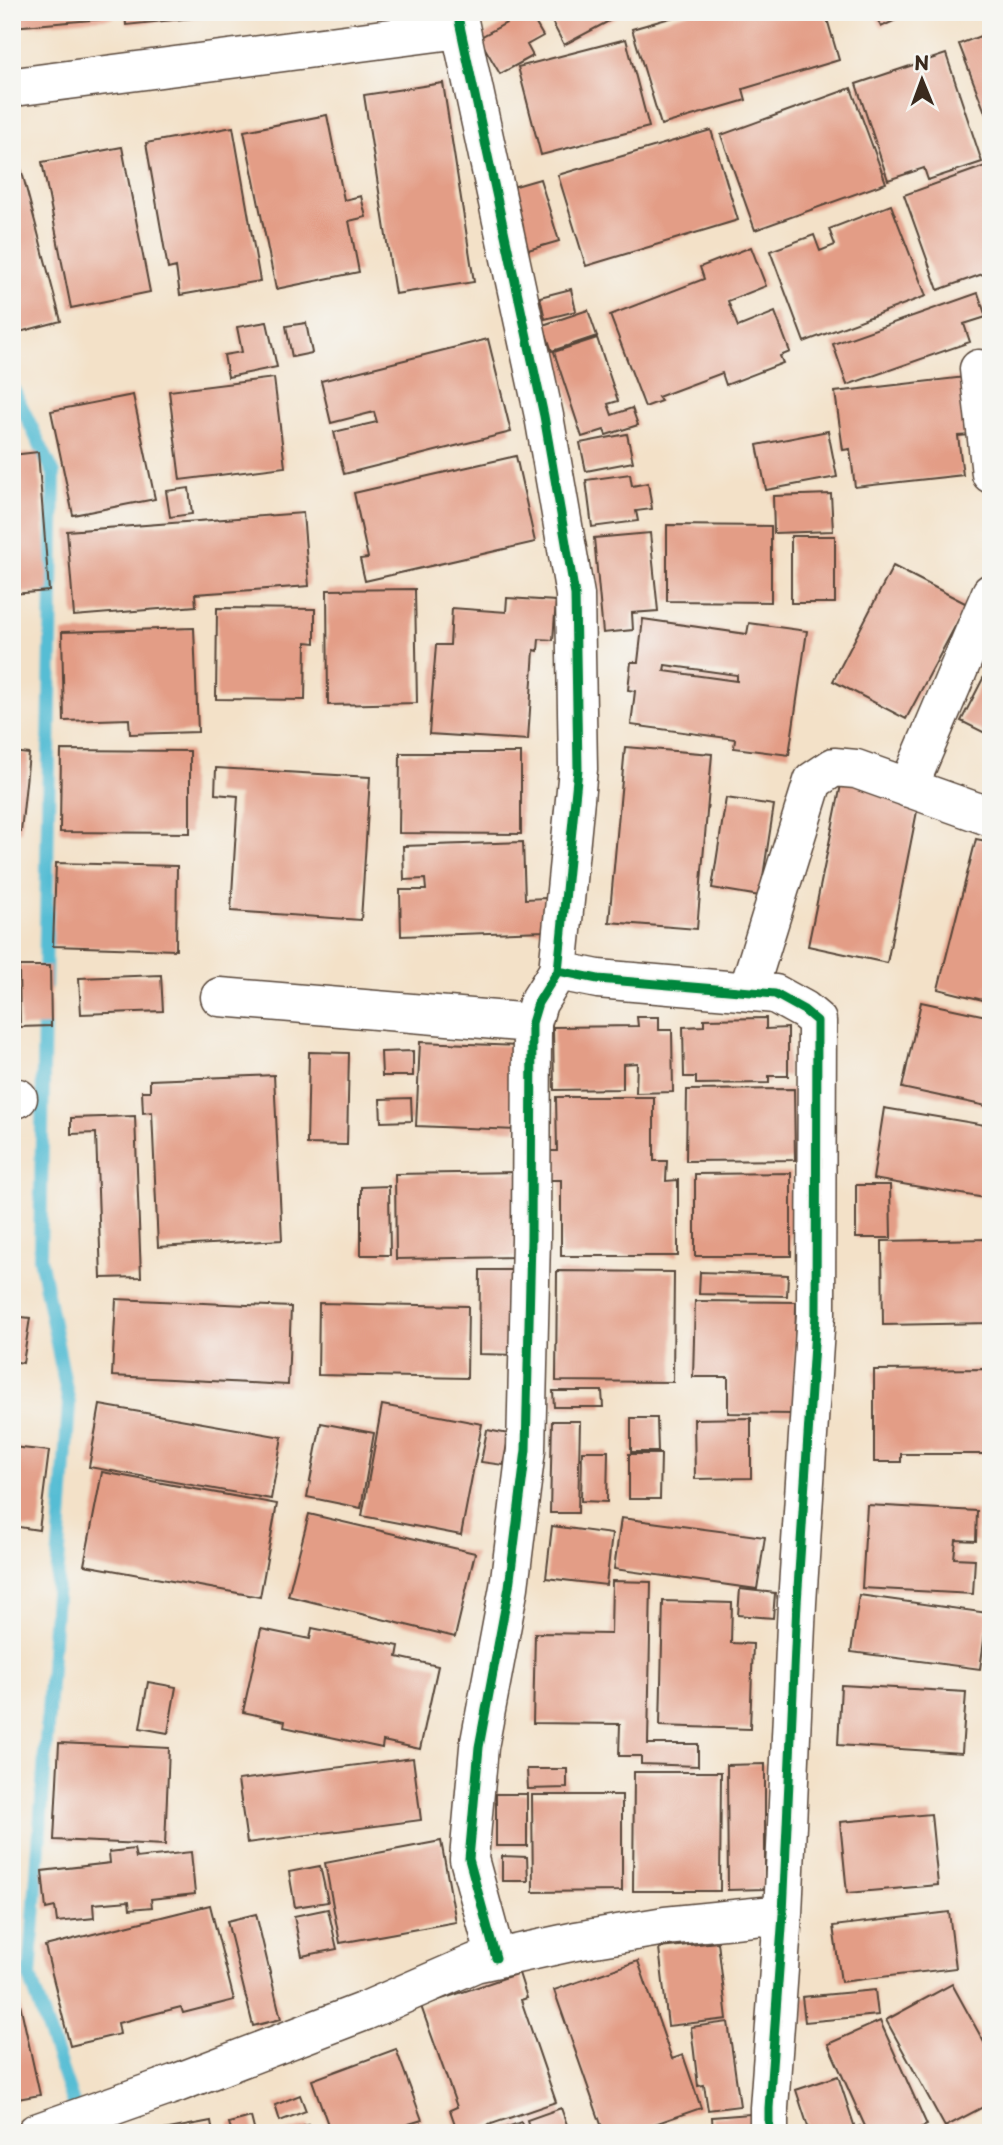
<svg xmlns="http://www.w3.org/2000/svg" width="1003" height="2145" font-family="'Playpen Sans',sans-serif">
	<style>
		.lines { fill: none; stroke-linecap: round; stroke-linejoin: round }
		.stream { stroke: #56bdd4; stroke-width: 14 }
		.building { fill: #e39d86; fill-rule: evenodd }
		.street-casing { stroke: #574538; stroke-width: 41 }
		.street { stroke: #fff; stroke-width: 38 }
		.cycleway-casing { stroke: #f6f6f2; stroke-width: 13 }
		.cycleway { stroke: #00873e; stroke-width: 9 }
	</style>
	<rect width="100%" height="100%" fill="#f6f6f2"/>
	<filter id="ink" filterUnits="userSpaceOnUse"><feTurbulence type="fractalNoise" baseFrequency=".0143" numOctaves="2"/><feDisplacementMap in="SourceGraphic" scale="14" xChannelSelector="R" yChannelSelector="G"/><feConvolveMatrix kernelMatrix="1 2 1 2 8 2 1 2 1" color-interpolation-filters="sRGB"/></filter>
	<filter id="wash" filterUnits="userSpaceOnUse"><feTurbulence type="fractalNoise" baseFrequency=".00686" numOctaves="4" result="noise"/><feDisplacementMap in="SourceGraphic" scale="28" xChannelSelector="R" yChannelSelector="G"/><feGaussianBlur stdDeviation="1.57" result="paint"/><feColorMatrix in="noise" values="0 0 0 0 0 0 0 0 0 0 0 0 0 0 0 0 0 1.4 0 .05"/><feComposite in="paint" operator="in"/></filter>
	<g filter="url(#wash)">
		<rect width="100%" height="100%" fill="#f3e1c8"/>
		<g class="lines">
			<path class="stream" d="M12 387 54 474 45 985
				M44 1009 40 1258 69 1404 30 1977 78 2118"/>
		</g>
		<g id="blocks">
			<path class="building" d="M12 12H114V18L12 27Z
				M125 12H230V14L126 25Z
				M500 12H529L543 36 527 45 533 56 500 74 479 38 506 23Z
				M547 12H626L564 45Z
				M691 12H825L839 60 743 89 746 100 661 125 632 29Z
				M874 12H913L881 27Z
				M991 32V128L959 44Z
				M626 39 649 127 541 155 518 67Z
				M946 54 982 162 928 180 924 168 888 180 856 84Z
				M443 83 474 282 395 294 364 95Z
				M851 88 886 183 755 230 721 135Z
				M327 115 344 200 361 196 366 217 349 221 359 272 276 289 244 131Z
				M233 127 260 281 180 295 176 267 168 269 146 143Z
				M711 130 738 220 586 266 558 175Z
				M122 147 150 292 71 308 42 162Z
				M18 157 61 321 12 334V159Z
				M991 164V271L938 290 904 195Z
				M540 179 559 241 528 250 509 188Z
				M891 205 926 296 804 342 770 251 814 235 820 251 835 245 829 229Z
				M751 247 766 286 728 301 738 327 775 312 790 352 780 356 783 363 726 385 722 373 658 397 661 401 645 407 610 315 704 279 700 267Z
				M571 289 576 311 545 319 540 297Z
				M978 293 986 317 964 324 970 342 847 385 833 344Z
				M588 310 597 336 552 351 543 325Z
				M267 322 277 367 228 377 224 355 242 352 237 327Z
				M306 323 312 353 292 357 286 326Z
				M597 338 618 401 608 404 612 415 632 408 638 425 606 435 604 430 582 437 554 352Z
				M488 339 511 432 344 474 334 432 377 422 374 412 331 423 321 381Z
				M965 377 971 435 958 436 963 475 855 487 850 449 843 450 835 392Z
				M274 378 285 467 180 480 169 391Z
				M133 395 155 499 73 515 51 411Z
				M828 431 837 477 766 490 757 445Z
				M627 434 633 462 586 471 580 443Z
				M38 452 49 591 12 594V455Z
				M516 456 535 542 365 581 360 559 368 558 354 493Z
				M630 474 632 486 648 483 652 509 636 511 638 521 592 527 586 480Z
				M189 488 192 514 170 517 166 491Z
				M831 494 833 531 774 533 773 496Z
				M303 513 309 586 195 594 196 606 74 616 67 531Z
				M667 525 771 526V602L667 601Z
				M650 533 658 611 632 613 633 630 603 633 594 538Z
				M791 536H835V603H791Z
				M893 566 967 604 906 719 833 681Z
				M415 589 417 703 328 705 327 590Z
				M507 598 556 601 553 640 539 639 538 651 534 650 528 740 429 734 436 645H450L452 608 506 612Z
				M217 608 315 609V643L306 642 305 700 216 699Z
				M643 619 747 634 749 623 807 631 789 755 734 748 735 739 631 725 635 691 628 690 631 662H638ZM665 665 737 675V681L664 671Z
				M194 628 198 732 130 734 129 719 64 721 62 632Z
				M991 663V736L961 721Z
				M625 747 712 754 697 929 609 922Z
				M61 750 190 751V833L60 832Z
				M12 752 29 754 21 832H12Z
				M400 753H521V834L399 833Z
				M216 768 370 777 361 920 231 911 238 796 215 794Z
				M842 780 920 796 887 963 808 946Z
				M726 798 774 805 760 896 712 888Z
				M976 839 991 842V1002L938 989Z
				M523 842 525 899 546 898V931L401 936 400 890H426L425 879 404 880 403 846Z
				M56 863 177 866 176 950 53 946Z
				M19 966H50L51 1026 20 1027Z
				M161 975 163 1011 81 1014 79 978Z
				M921 1002 991 1017V1107L902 1088Z
				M637 1017H659V1030H672L673 1092 636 1093 637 1063 623 1064V1089L554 1090 553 1027 638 1026Z
				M766 1018V1029L788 1028V1076H769V1083L696 1084V1077H684L683 1027 704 1026V1019Z
				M420 1042 520 1046 517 1130 416 1126Z
				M413 1051V1076H382L381 1052Z
				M309 1052 349 1053 347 1145 307 1144Z
				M274 1075 282 1240 158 1247 152 1112 143 1113 142 1091H150V1080Z
				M794 1089 795 1160 686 1161 687 1090Z
				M556 1097H654V1161H667L666 1181 678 1180V1256H561V1180H545V1151H557Z
				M411 1098 412 1121 381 1122 380 1099Z
				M884 1108 991 1126V1199L873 1179Z
				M135 1116 141 1277 101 1278 96 1133 71 1134V1118Z
				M520 1172 522 1257 396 1259 395 1174Z
				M791 1173V1256H695V1174Z
				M856 1185H890L891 1238H856Z
				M389 1186 390 1255H361V1187Z
				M991 1239V1323L883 1325 882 1241Z
				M480 1270H521V1355L479 1354Z
				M557 1271 674 1272 673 1382 556 1381Z
				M700 1272 788 1275 787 1296 699 1294Z
				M116 1299 291 1307 288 1385 112 1376Z
				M695 1301 796 1302 794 1414 728 1413V1377H693Z
				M319 1303 468 1306 467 1378 318 1375Z
				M12 1316 30 1318 23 1363 12 1361Z
				M990 1369V1454H901V1462H874V1370Z
				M553 1391H602L603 1407H554Z
				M100 1405 282 1437 271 1499 89 1467Z
				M382 1405 482 1424 461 1535 362 1516Z
				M631 1418H657L658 1452H631Z
				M751 1418V1478L695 1479 694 1419Z
				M552 1421H580L578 1513H550Z
				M321 1423 374 1433 361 1508 307 1497Z
				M487 1430 509 1434 503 1465 481 1462Z
				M12 1447 49 1451 39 1530 12 1526Z
				M582 1451H608L607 1502 581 1501Z
				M629 1454H661L660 1499H629Z
				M102 1472 277 1504 260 1597 84 1565Z
				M867 1505 977 1511 976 1541 956 1540 954 1558 975 1559 973 1594 862 1588Z
				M309 1514 475 1553 455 1637 288 1596Z
				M621 1518 765 1537 757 1589 614 1569Z
				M552 1526 612 1534 606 1585 546 1578Z
				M612 1581 651 1582 648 1744H698V1766L641 1764V1756H619L620 1724 533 1723 535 1633 611 1634Z
				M740 1589 775 1593 773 1618 738 1615Z
				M859 1595 988 1613 980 1669 851 1652Z
				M663 1601 732 1603 731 1643 753 1644 750 1729 660 1726Z
				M312 1628 399 1646 397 1657 438 1666 420 1749 383 1741 382 1748 284 1727 285 1721 243 1712 261 1629 310 1639Z
				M148 1682 176 1687 168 1733 140 1728Z
				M841 1685 966 1692 962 1753 838 1745Z
				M59 1743 169 1748 165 1845 54 1840Z
				M413 1758 421 1820 247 1843 238 1780Z
				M765 1764V1889L728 1890 727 1765Z
				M527 1769H567V1788L528 1789Z
				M634 1772H721L720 1891H633Z
				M496 1794H527V1846H496Z
				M532 1795H622V1891L533 1892Z
				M931 1814 938 1885 847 1893 840 1822Z
				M441 1841 456 1922 340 1943 325 1863Z
				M134 1849 136 1858 191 1852 195 1894 151 1899 152 1907 130 1909 129 1901 93 1904 94 1918 57 1922 55 1907 46 1909 42 1871 110 1863 109 1852Z
				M502 1856 527 1857 528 1881H502Z
				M320 1866 328 1902 295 1907 289 1872Z
				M210 1905 234 2000 183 2013 181 2007 118 2023 120 2034 70 2046 45 1946Z
				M328 1909 337 1949 302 1956 294 1916Z
				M949 1912 956 1968 841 1982 833 1926Z
				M256 1914 281 2019 253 2026 227 1921Z
				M718 1942 727 2019 668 2026 659 1948Z
				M638 1961 672 2059 683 2055 701 2108 629 2133H604L554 1990Z
				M12 1967 40 2095 12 2100Z
				M519 1973 527 1998 521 2000 556 2102 465 2133H458L450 2110 457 2107 421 2006Z
				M952 1984 991 2055V2103L945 2127 886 2020Z
				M875 1990 878 2015 805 2022 802 1997Z
				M880 2021 927 2125 909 2133H868L828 2044Z
				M728 2022 740 2106 708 2110 704 2085 698 2086 691 2027Z
				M396 2049 422 2120 409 2124 412 2133H331L312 2080Z
				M838 2076 855 2128 860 2126 862 2133H810L796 2090Z
				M300 2095 306 2111 280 2121 275 2105Z
				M561 2108 570 2133H531L527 2120Z
				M750 2114 752 2133H713L712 2117Z
				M251 2117 255 2133H232L229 2123Z
				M211 2121 213 2133H158V2131Z
				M521 2122 525 2133H494V2132Z
				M308 2125 310 2133H286V2132Z"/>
		</g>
	</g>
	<g filter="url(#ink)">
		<use href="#blocks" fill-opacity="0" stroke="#574538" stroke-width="2"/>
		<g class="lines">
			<g class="street-casing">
				<path id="street" d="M457 12 544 416 575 595 578 769 558 971 538 1003 532 1023 531 1239 526 1450 509 1587 479 1747 469 1859 496 1958
					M22 86 460 29
					M979 369 991 474
					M908 788 991 593
					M558 971 598 979 775 994 804 1010 817 1021 816 1314 797 1603 783 1914 769 2108V2133
					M748 991 813 781 834 767 856 769 991 817
					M220 997 532 1023
					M12 1098H18
					M36 2133 177 2083 365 2011 475 1963 576 1941 665 1926 783 1914"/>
			</g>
			<use href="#street" class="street"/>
			<g class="cycleway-casing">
				<path id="cycleway" d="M457 12 544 416 575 595 578 769 558 971 538 1003 532 1023 531 1239 526 1450 509 1587 479 1747 469 1859 496 1958
					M558 971 598 979 775 994 804 1010 817 1021 816 1314 797 1603 783 1914 769 2108V2133"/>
			</g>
			<use href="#cycleway" class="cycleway"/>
		</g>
	</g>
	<rect width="1003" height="2145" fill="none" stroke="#f6f6f2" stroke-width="42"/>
	<g transform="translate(922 80) rotate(359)" stroke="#f6f6f2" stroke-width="5" paint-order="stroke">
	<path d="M0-5L12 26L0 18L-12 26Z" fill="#3b2a1e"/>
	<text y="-10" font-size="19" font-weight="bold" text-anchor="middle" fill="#3b2a1e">N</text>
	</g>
</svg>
